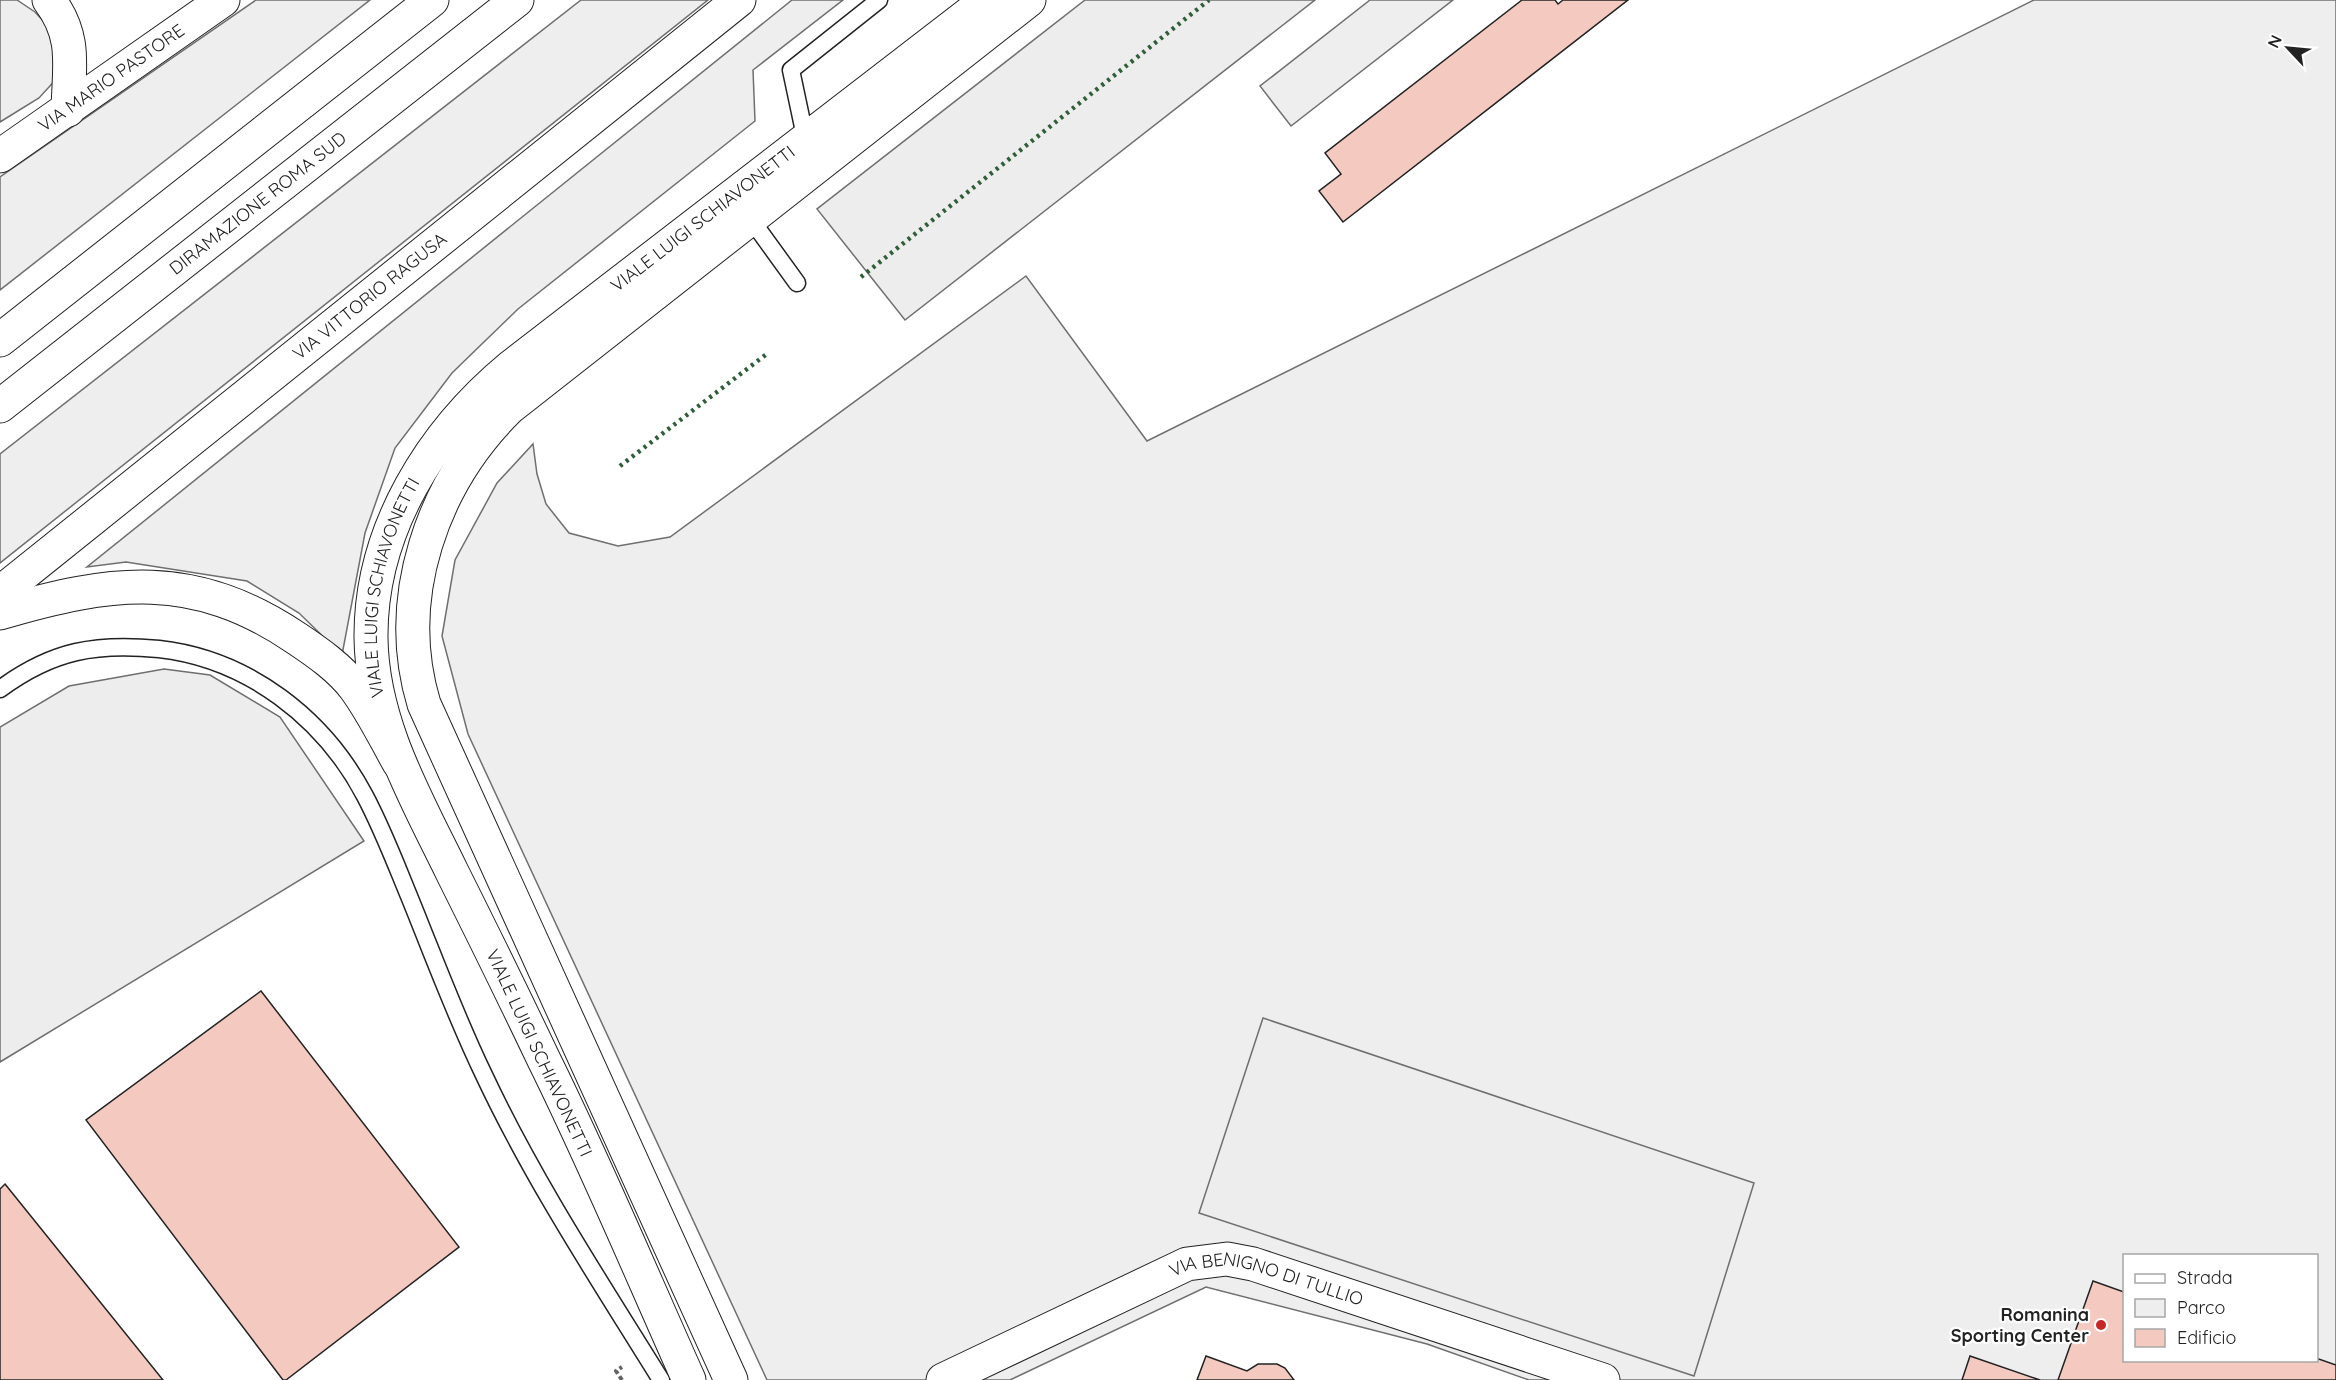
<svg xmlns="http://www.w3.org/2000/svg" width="2336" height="1380" font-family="Quicksand,sans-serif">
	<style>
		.green { fill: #eee; stroke: #6f6f6f; stroke-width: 1.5; fill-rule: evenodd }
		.parking { fill: #ededed; stroke: #6f6f6f; stroke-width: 1.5 }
		.building { fill: #f3c9c0; stroke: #222; stroke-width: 1.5 }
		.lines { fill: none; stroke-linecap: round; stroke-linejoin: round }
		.service-casing { stroke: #222; stroke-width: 19 }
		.minor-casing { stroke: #222; stroke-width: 35 }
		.tertiary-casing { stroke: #222; stroke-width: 35 }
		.trunk-casing { stroke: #222; stroke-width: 35 }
		.motorway-casing { stroke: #222; stroke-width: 35 }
		.path { stroke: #646464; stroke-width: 4; stroke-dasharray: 4.5 3; stroke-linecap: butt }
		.service { stroke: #fff; stroke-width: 16 }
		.minor { stroke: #fff; stroke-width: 33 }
		.tertiary { stroke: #fff; stroke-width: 33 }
		.trunk { stroke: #fff; stroke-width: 33 }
		.motorway { stroke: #fff; stroke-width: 33 }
		.hedge { stroke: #2f5e38; stroke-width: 4.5; stroke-dasharray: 3 4.5; stroke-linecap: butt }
		.poi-dot { fill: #c62828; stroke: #fff; stroke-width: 2 }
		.labels { text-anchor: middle; stroke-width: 4.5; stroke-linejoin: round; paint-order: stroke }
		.street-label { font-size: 18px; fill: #222; stroke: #fff }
		.poi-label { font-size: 18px; font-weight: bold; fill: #222; stroke: #fff; text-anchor: end }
	</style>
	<rect width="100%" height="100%" fill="#fff"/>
	<path class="green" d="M0 0H17L35 12 57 36 60 75 39 98 0 122Z
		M256 0H370L0 290V177Z
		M581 0H708L0 563V454Z
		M792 0H843L753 70 755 121 518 309 452 373 395 448 365 533 342 655 299 613 247 581 126 562 87 567Z
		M1370 0H1453L1291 126 1260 86Z
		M2034 0H2336V1380H1529L1427 1344 1206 1287 1010 1380H767L468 734 442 636 455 560 497 483 533 444 537 474 546 504 569 533 618 546 670 537 1026 276 1147 441ZM2124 1256H2316V1360H2124Z"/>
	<path class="parking" d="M1085 0H1315L905 320 817 209Z
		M164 669 210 675 280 717 364 841 0 1062V727L69 686Z
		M1263 1018 1754 1183 1694 1376 1199 1213Z"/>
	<path class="building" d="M1522 0H1555L1558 4 1563 0H1628L1343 222 1319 191 1341 174 1325 153Z
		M261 991 459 1247 286 1380H283L86 1120Z
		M5 1184 163 1380H0V1189Z
		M2093 1281 2124 1292V1360H2316V1358L2336 1365V1380H2058Z
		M1206 1356 1247 1371 1258 1364H1277L1285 1368 1294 1380H1197Z
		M1970 1356 2040 1380H1962Z"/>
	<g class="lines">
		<g class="service-casing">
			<path id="service" d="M806 141 791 70 879 0
				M750 218 797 283
				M0 689C53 650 96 643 159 649 248 659 324 718 365 796 382 828 395 862 409 896 433 955 455 1015 483 1073 533 1180 599 1280 661 1380"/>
		</g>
		<g class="minor-casing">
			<g id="minor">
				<path id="s1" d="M943 1380 1187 1264 1227 1259 1253 1264 1603 1380"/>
			</g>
		</g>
		<g class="tertiary-casing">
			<g id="tertiary">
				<path id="s2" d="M689 1380C641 1273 596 1165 544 1060 514 997 483 934 452 872 416 798 372 723 371 638 370 530 432 432 512 366L987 0"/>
				<path d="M731 1380 424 704C392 598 432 484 509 408L1029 0"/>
			</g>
		</g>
		<g class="trunk-casing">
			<g id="trunk">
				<path d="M49 0C77 37 69 66 68 110"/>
				<path id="s3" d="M0 156 223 0"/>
				<path id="s4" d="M0 593 739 0"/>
				<path d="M0 613C112 580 194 569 296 638 317 652 340 668 355 688 372 711 385 738 399 763"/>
			</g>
		</g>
		<g class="motorway-casing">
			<g id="motorway">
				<path d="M0 340 432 0"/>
				<path id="s5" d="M0 406 517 0"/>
			</g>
		</g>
		<path class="path" d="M622 1380 616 1371 622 1367"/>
		<use href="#service" class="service"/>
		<use href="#minor" class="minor"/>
		<use href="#tertiary" class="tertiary"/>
		<use href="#trunk" class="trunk"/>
		<use href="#motorway" class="motorway"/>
		<path class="hedge" d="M861 277 1209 0
			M620 466 768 353"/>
	</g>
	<circle class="poi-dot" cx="2101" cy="1325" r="6"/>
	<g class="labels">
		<g class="street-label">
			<text dy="6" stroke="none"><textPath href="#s3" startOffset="136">VIA MARIO PASTORE</textPath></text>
			<text dy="6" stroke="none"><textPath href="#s5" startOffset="328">DIRAMAZIONE ROMA SUD</textPath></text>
			<text dy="6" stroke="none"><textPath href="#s2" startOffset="1368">VIALE LUIGI SCHIAVONETTI</textPath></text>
			<text dy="6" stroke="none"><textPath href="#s4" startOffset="474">VIA VITTORIO RAGUSA</textPath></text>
			<text dy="6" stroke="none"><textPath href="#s2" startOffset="864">VIALE LUIGI SCHIAVONETTI</textPath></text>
			<text transform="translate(539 1053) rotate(65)" y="6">VIALE LUIGI SCHIAVONETTI</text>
			<text dy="6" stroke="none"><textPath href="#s1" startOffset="352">VIA BENIGNO DI TULLIO</textPath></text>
		</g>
		<g class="poi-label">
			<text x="2089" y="1321">Romanina<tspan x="2089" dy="21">Sporting Center</tspan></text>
		</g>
	</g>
	<rect x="2123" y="1254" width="195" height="108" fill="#ffffff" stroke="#a7a7a7" stroke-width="1.5"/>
	<rect x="2135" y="1274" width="30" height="9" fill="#ffffff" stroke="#a7a7a7" stroke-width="1.5"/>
	<text x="2177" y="1284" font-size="18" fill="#222222">Strada</text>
	<rect x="2135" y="1299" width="30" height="18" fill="#eeeeee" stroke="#a7a7a7" stroke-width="1.5"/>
	<text x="2177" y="1314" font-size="18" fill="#222222">Parco</text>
	<rect x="2135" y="1329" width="30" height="18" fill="#f3c9c0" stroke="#a7a7a7" stroke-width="1.5"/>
	<text x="2177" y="1344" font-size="18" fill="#222222">Edificio</text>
	<g transform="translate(2288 48) rotate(296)" stroke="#ffffff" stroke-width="4.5" paint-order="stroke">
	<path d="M0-4.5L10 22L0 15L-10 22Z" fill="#222222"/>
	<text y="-9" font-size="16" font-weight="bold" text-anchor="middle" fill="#222222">N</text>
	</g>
</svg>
